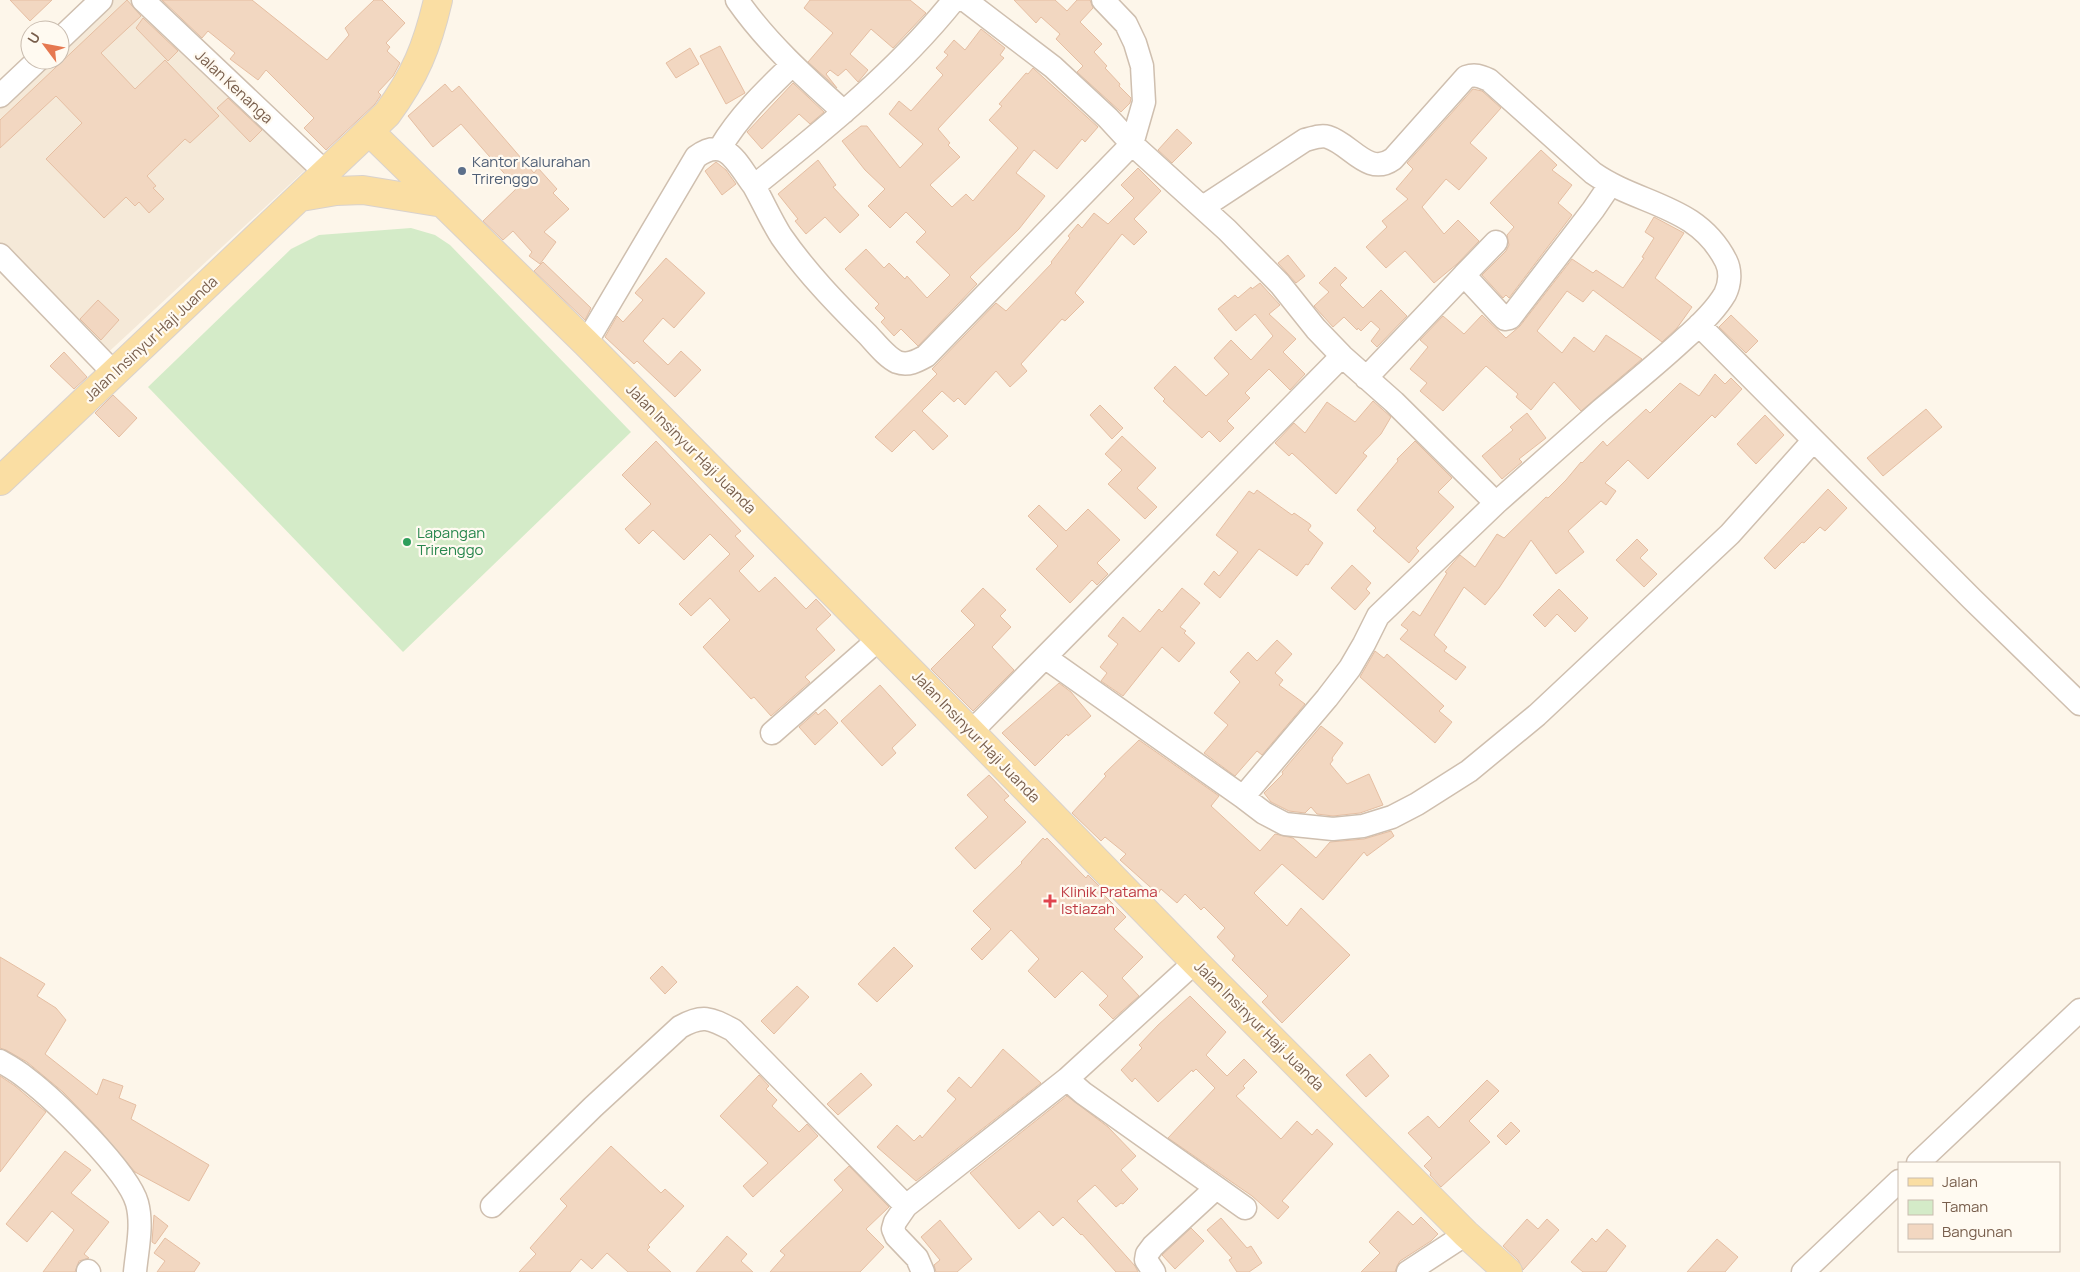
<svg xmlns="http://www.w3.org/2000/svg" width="2080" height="1272" font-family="Manrope,sans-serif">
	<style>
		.residential { fill: #f5e9d8 }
		.green { fill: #d4ebc8 }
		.building { fill: #f2d7c1; stroke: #e5bea2 }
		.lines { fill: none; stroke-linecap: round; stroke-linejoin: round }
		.minor-casing { stroke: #cfbfaf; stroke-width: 25 }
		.major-casing { stroke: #d9d2cd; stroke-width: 30 }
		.minor { stroke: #fff; stroke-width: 22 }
		.major { stroke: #fadea3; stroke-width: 28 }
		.service-dot { fill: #5c6f8a; stroke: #fffaf1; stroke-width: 2 }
		.leisure-dot { fill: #2e9e5b; stroke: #fffaf1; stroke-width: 2 }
		.health-dot { fill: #e0444e; stroke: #fffaf1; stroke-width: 2 }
		.labels { text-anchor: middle; stroke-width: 4.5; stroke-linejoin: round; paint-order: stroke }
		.street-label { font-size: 15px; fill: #785e4c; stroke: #fffaf1 }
		.service-label { font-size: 15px; fill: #4e5e75; stroke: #fffaf1; text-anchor: start }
		.leisure-label { font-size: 15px; fill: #27864d; stroke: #fffaf1; text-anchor: start }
		.health-label { font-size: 15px; fill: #be3a42; stroke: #fffaf1; text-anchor: start }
	</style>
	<rect width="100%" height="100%" fill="#fdf6ea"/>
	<path class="residential" d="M102 0H147L316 160 101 359 0 251V93L36 60H60V38Z"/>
	<path class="green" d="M411 228 435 235 450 245 631 432 403 652 148 387 291 249 319 235Z"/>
	<path class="building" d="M10 0H52L30 21Z
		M127 0 141 16 101 53 135 89 165 60 219 116 190 143 185 139 147 176 156 186 153 188 164 199 149 213 139 202 135 206 126 197 104 218 46 159 82 123 56 96 0 148V120Z
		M162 0H252L327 60 349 35 345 28 374 0H382L405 23 386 43 390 47 387 51 400 63 393 76 378 92 381 95 375 104 326 150 304 128 314 118 266 70 258 80 230 59 235 53 208 31 202 38Z
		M810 0H910L926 13 893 48 871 29 850 54 868 70 858 82 846 69 838 76 830 70 826 74 837 88 808 62 833 33 804 8Z
		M1014 0H1055L1067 11 1077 0H1090L1093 8 1080 22 1102 44 1094 52 1107 66 1105 68 1120 84 1119 86 1131 98 1130 103 1121 112 1077 72 1083 66 1056 39 1060 34 1041 17 1036 23Z
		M143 18 178 51 168 61 136 28Z
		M981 29 1005 48 1000 55 1004 58 938 129 950 143 948 145 960 157 930 185 952 207 966 194 973 201 1018 148 989 120 1002 106 999 104 1026 73 1028 74 1033 68 1098 127 1085 142 1082 139 1057 169 1034 150 1016 173 1045 196 1019 229 970 277 977 284 918 346 901 329 894 336 881 322 885 318 875 308 879 304 845 269 866 249 884 268 889 263 905 279 907 276 927 298 950 275 916 242 926 232 906 212 890 228 868 206 885 189 865 170 842 141 861 126H867L900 168 923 144 889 114 899 101 911 111 943 75 936 68 948 55 944 52 954 40 965 50Z
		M720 46 745 93 726 104 700 56Z
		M690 48 699 64 676 78 666 63Z
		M793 83 824 112 810 124 799 114 762 149 747 132Z
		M445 84 452 92 459 86 534 173 538 168 557 189 553 193 569 209 544 232 556 242 540 264 529 256 532 252 513 231 503 240 483 221 517 188 461 124 433 147 408 116Z
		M1473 89 1482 91 1501 108 1470 143 1487 158 1459 190 1446 179 1422 207 1444 234 1458 220 1479 241 1457 264 1434 283 1405 251 1386 268 1366 247 1387 227 1382 221 1408 199 1396 189 1413 169 1407 163Z
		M228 98 262 130 250 142 217 108Z
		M1177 129 1192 143 1172 163 1158 150Z
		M1541 150 1557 165 1552 170 1572 185 1558 203 1572 215 1509 298 1506 295 1503 298 1482 275 1506 251 1509 245 1507 235 1514 227 1490 203Z
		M818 160 836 185 833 187 859 215 840 233 825 217 806 234 795 221 798 219 778 194Z
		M716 162 726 170 736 184 722 195 705 171Z
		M1138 168 1161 191 1134 219 1147 232 1134 245 1122 234 1075 293 1084 302 1065 321 1062 319 1021 364 1027 371 1010 387 996 371 965 405 958 398 954 402 942 391 922 411 948 436 933 450 914 430 892 452 875 437 937 374 932 369 996 303 1006 311 1052 263 1051 262 1070 238 1068 236 1078 224 1082 228 1094 213 1108 224 1134 198 1121 185Z
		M1654 217 1684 233 1655 278 1692 307 1677 328 1662 342 1593 290 1583 302 1567 291 1537 331 1562 353 1574 337 1594 352 1606 335 1642 359 1581 411 1554 382 1531 410 1516 397 1518 394 1486 366 1443 411 1420 391 1427 383 1410 369 1428 347 1420 340 1443 316 1464 334 1482 315 1506 338 1520 326 1572 259 1593 273 1596 270 1623 288 1644 258 1642 257 1654 238 1645 232Z
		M1288 255 1305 276 1296 283 1278 263Z
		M666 258 705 293 674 328 663 318 643 341 668 365 681 351 701 370 675 397 637 361 634 364 605 337 617 316 623 322 643 300 635 293Z
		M543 262 591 308 585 320 534 271Z
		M1335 267 1347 278 1340 285 1363 308 1381 290 1407 316 1377 347 1371 341 1380 329 1371 321 1361 331 1358 328 1357 330 1344 317 1333 327 1314 306 1329 292 1319 283Z
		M1260 283 1280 305 1269 314 1296 339 1283 352 1305 374 1290 390 1269 369 1245 393 1250 398 1227 421 1234 428 1220 442 1209 431 1202 438 1163 401 1165 399 1154 388 1175 366 1206 396 1229 374 1214 358 1231 340 1251 360 1273 336 1255 314 1236 331 1218 309 1235 295 1238 298 1251 287 1252 289Z
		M98 300 119 320 101 340 80 319Z
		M1731 315 1758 341 1746 353 1719 327Z
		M64 352 87 377 74 389 50 366Z
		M1715 374 1725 384 1731 378 1742 389 1715 418 1712 415 1648 479 1628 460 1605 483 1616 491 1606 505 1601 501 1568 531 1584 552 1556 574 1531 540 1499 588 1485 605 1464 587 1434 635 1447 647 1444 651 1466 667 1456 680 1400 639 1408 630 1401 625 1413 611 1420 616 1447 573 1445 572 1460 555 1475 567 1497 534 1504 538 1546 497 1548 498 1566 480 1581 462 1582 463 1603 441 1607 446 1646 409 1650 413 1680 383 1699 396Z
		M113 395 137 418 119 437 95 413Z
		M1373 401 1391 417 1381 434 1363 453 1367 456 1336 494 1292 453 1289 456 1275 443 1294 423 1305 433 1327 402 1355 422Z
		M1100 405 1123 428 1112 439 1090 415Z
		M1926 409 1942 427 1883 476 1867 458Z
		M1527 413 1546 438 1519 459 1522 462 1502 479 1482 456 1513 430 1510 427Z
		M1765 415 1784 435 1756 464 1737 444Z
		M1122 436 1156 468 1137 488 1157 507 1145 519 1108 484 1122 470 1105 454Z
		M656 441 741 531 735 536 754 556 739 571 759 592 775 577 806 609 816 599 831 615 816 629 835 650 805 677 810 682 771 716 754 697 751 699 703 647 730 620 710 598 691 616 679 604 730 554 710 534 684 560 653 530 639 544 625 529 651 504 622 475Z
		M1415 441 1452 478 1438 492 1454 507 1416 548 1419 551 1409 563 1373 531 1376 528 1357 510 1398 461 1397 459Z
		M1828 489 1847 508 1825 531 1820 527 1804 543 1802 542 1775 569 1764 558Z
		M1257 490 1292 515 1294 513 1310 524 1311 526 1308 530 1323 543 1308 565 1306 564 1297 576 1259 549 1220 598 1204 584 1214 571 1219 576 1238 552 1216 535 1249 491 1254 494Z
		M1039 505 1066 531 1088 509 1120 540 1097 563 1108 574 1097 585 1092 580 1070 603 1036 569 1058 546 1028 516Z
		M1637 539 1648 550 1640 558 1657 574 1644 587 1616 560Z
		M1352 565 1371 583 1366 589 1370 593 1355 610 1331 588Z
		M983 588 1006 610 1000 616 1011 627 992 647 1014 670 973 711 931 669 975 625 961 611Z
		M1182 588 1200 603 1180 627 1186 631 1184 633 1195 643 1179 662 1162 647 1123 696 1101 681 1107 673 1100 667 1118 644 1108 636 1123 617 1140 632 1159 609 1162 612Z
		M1559 589 1588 618 1575 632 1557 614 1545 627 1533 615Z
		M1277 640 1292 654 1275 673 1283 680 1279 685 1305 704 1262 755 1257 751 1235 776 1204 753 1228 725 1214 713 1240 682 1230 672 1248 652 1257 661Z
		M1375 651 1384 658 1387 654 1444 706 1439 711 1452 722 1435 743 1360 677Z
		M1059 683 1071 692 1091 716 1068 736 1067 734 1035 766 1002 733Z
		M880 685 916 725 892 748 896 753 882 766 841 721Z
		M825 709 838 723 815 745 799 727 816 712 818 715Z
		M1321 726 1343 743 1332 758 1333 760 1330 764 1347 784 1369 774 1383 805 1360 813 1333 816 1317 814 1311 807 1305 813 1289 811 1271 802 1264 793 1283 774 1282 772Z
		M1139 740 1219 796 1211 806 1260 851 1275 834 1293 838 1316 858 1330 842 1364 839 1391 831 1394 836 1367 856 1364 852 1323 900 1282 864 1254 893 1287 926 1301 908 1350 955 1282 1023 1262 1002 1268 996 1232 960 1235 956 1217 937 1225 928 1204 907 1201 910 1185 894 1177 903 1161 889 1158 894 1120 860 1126 854 1105 837 1101 841 1072 813 1106 776 1104 774Z
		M989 775 1009 796 1004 800 1026 822 975 869 955 848 988 817 967 795Z
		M1043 838 1045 840 1047 838 1086 878 1088 875 1105 892 1103 894 1126 917 1114 929 1143 957 1122 978 1139 996 1113 1019 1099 1005 1108 996 1082 971 1055 998 1028 971 1039 959 1011 930 982 960 971 949 991 929 973 911 1022 863 1021 862Z
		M894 947 913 966 877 1002 858 984Z
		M0 957 45 984 37 996 56 1008 66 1020 45 1054 97 1095 103 1079 123 1086 119 1098 136 1105 131 1119 209 1165 189 1201 135 1172 98 1128 63 1092 27 1062 6 1050 0 1048Z
		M662 966 677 982 665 994 650 978Z
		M797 986 809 997 774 1034 761 1021Z
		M1190 996 1226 1032 1206 1055 1227 1076 1244 1059 1257 1072 1243 1086 1245 1088 1236 1096 1281 1139 1297 1121 1312 1135 1317 1129 1333 1144 1282 1201 1289 1207 1278 1219 1252 1196 1168 1138 1215 1088 1196 1069 1193 1072 1192 1070 1158 1102 1135 1078 1132 1082 1121 1070 1142 1048 1139 1045 1158 1025Z
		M1003 1049 1041 1083 916 1181 877 1147 897 1125 914 1141 920 1135 922 1138 956 1099 947 1091 959 1077 971 1088Z
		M1370 1054 1389 1076 1366 1097 1346 1075Z
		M861 1073 872 1085 838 1115 827 1104Z
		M759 1075 769 1086 766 1089 777 1100 772 1106 799 1132 807 1124 818 1136 753 1197 743 1186 768 1163 720 1116Z
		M0 1076 15 1086 46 1112 0 1172Z
		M1487 1080 1499 1091 1469 1121 1490 1142 1441 1187 1430 1175 1431 1173 1424 1166 1432 1158 1408 1133 1428 1116 1439 1128Z
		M1067 1096 1108 1127 1136 1156 1121 1170 1138 1189 1123 1204 1121 1203 1116 1207 1095 1185 1077 1201 1135 1266 1138 1272H1116L1082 1234 1081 1235 1063 1217 1053 1226 1039 1211 1019 1229 970 1173Z
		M1511 1122 1520 1131 1506 1145 1497 1136Z
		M611 1146 661 1193 665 1189 684 1206 648 1245 650 1247 647 1250 671 1272H628L607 1253 592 1269 581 1259 570 1272H519L536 1254 530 1248 567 1206 560 1199Z
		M65 1151 91 1170 71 1193 109 1222 84 1254 89 1258 79 1261 75 1272H43L74 1230 52 1211 27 1242 6 1224Z
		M849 1166 889 1207 866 1229 884 1247 860 1272H770L785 1255 780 1251 843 1190 834 1180Z
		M1398 1211 1413 1225 1421 1217 1438 1234 1431 1241 1400 1261 1397 1266 1395 1272H1361L1380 1253 1369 1242Z
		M154 1215 168 1226 155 1244 152 1242Z
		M1221 1218 1247 1248 1251 1246 1262 1263 1249 1272H1237L1229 1260 1232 1258 1207 1230Z
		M1527 1219 1538 1229 1547 1219 1559 1230 1523 1270 1518 1260 1503 1246Z
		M940 1220 972 1259 957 1272H936L934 1265 940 1260 921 1237Z
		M1191 1228 1204 1241 1175 1269 1162 1255Z
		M1607 1229 1626 1246 1606 1272H1583L1571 1262 1592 1238 1596 1242Z
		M727 1236 747 1254 741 1261 753 1272H696Z
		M165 1238 200 1263 194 1272H157L165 1261 154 1253Z
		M1717 1239 1738 1257 1725 1272H1687Z"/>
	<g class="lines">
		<g class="minor-casing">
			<path id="minor" d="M143 0 326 173
				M737 0C767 43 805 77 844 112
				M965 0 1053 67 1108 118 1132 144 1227 230 1280 284 1316 329 1342 356 1394 402 1496 503C1531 472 1566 441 1601 410 1629 387 1657 364 1684 339 1699 326 1715 311 1725 294 1730 284 1731 271 1726 261 1697 204 1640 206 1593 173L1489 80C1480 76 1475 74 1466 77L1393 159C1368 177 1351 144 1328 137 1321 135 1313 138 1305 140L1203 207
				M60 39 101 0
				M0 96 38 60
				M720 148C739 116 765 91 792 65
				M754 186C763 202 771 220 781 236 806 272 836 303 866 333 875 342 886 357 897 362 908 366 917 361 926 356L1132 144 1144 102 1142 66 1135 43 1126 24 1103 0
				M0 255 114 373
				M1464 275 1496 242
				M1699 325 1972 599 2080 704
				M586 343 696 157C726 134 737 164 754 186 825 129 897 71 954 0
				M1366 378 1464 275 1501 315 1505 319 1510 318 1593 210 1610 185
				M1046 658 1243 797 1327 698 1350 668 1364 644 1378 616 1496 503
				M971 732 1342 356
				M772 733 879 639
				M1243 797 1264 813 1285 824 1333 829 1363 826 1392 817 1417 804 1469 771 1537 715 1730 534 1813 441
				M0 1061C9 1066 18 1071 26 1078 54 1099 128 1171 137 1203 143 1225 137 1250 135 1272
				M1067 1079 1083 1093 1245 1208
				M1918 1163 2080 1010
				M492 1206 593 1107 680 1027C703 1014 710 1018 733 1030L906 1206
				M88 1271 89 1272
				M923 1272 917 1258 896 1236 893 1229 895 1222 906 1206 1067 1079 1195 962
				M1154 1272 1146 1260 1147 1254 1153 1246 1216 1188
				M1408 1272 1466 1234
				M1803 1272 1899 1181"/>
		</g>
		<g class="major-casing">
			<path id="major" d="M369 131 586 343 971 732 1195 962 1466 1234 1508 1272
				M301 197 336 191 363 190 443 203
				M0 481 387 114C415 76 427 47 438 0"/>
		</g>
		<use href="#minor" class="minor"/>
		<use href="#major" class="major"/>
	</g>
	<circle class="service-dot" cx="462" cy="171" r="5"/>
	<circle class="leisure-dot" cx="407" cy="542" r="5"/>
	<path class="health-dot" d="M1047.5 893.5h5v5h5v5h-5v5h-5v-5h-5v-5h5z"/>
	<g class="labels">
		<g class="street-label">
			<text transform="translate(234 87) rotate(43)" y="5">Jalan Kenanga</text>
			<text transform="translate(151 339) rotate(-43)" y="5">Jalan Insinyur Haji Juanda</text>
			<text transform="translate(691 449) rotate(45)" y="5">Jalan Insinyur Haji Juanda</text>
			<text transform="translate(976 737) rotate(46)" y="5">Jalan Insinyur Haji Juanda</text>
			<text transform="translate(1259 1026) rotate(45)" y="5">Jalan Insinyur Haji Juanda</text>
		</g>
		<g class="service-label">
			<text x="472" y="167">Kantor Kalurahan<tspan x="472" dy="17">Trirenggo</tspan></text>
		</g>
		<g class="leisure-label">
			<text x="417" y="538">Lapangan<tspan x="417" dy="17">Trirenggo</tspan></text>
		</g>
		<g class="health-label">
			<text x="1061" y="897">Klinik Pratama<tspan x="1061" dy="17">Istiazah</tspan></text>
		</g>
	</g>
	<rect x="1898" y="1162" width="162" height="90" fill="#fffaf1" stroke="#c9bcaf"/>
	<rect x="1908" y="1178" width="25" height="8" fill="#fadea3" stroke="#c9bcaf"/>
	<text x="1942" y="1187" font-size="15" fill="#785e4c">Jalan</text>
	<rect x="1908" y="1200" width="25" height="15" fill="#d4ebc8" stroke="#c9bcaf"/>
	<text x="1942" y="1212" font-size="15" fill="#785e4c">Taman</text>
	<rect x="1908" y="1224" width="25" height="15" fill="#f2d7c1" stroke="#c9bcaf"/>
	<text x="1942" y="1237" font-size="15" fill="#785e4c">Bangunan</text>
	<g transform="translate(45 45) rotate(302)"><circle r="24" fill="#fffaf1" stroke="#c9bcaf"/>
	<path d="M0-4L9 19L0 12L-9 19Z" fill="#e67850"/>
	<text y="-8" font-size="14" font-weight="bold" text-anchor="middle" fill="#785e4c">U</text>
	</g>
</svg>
